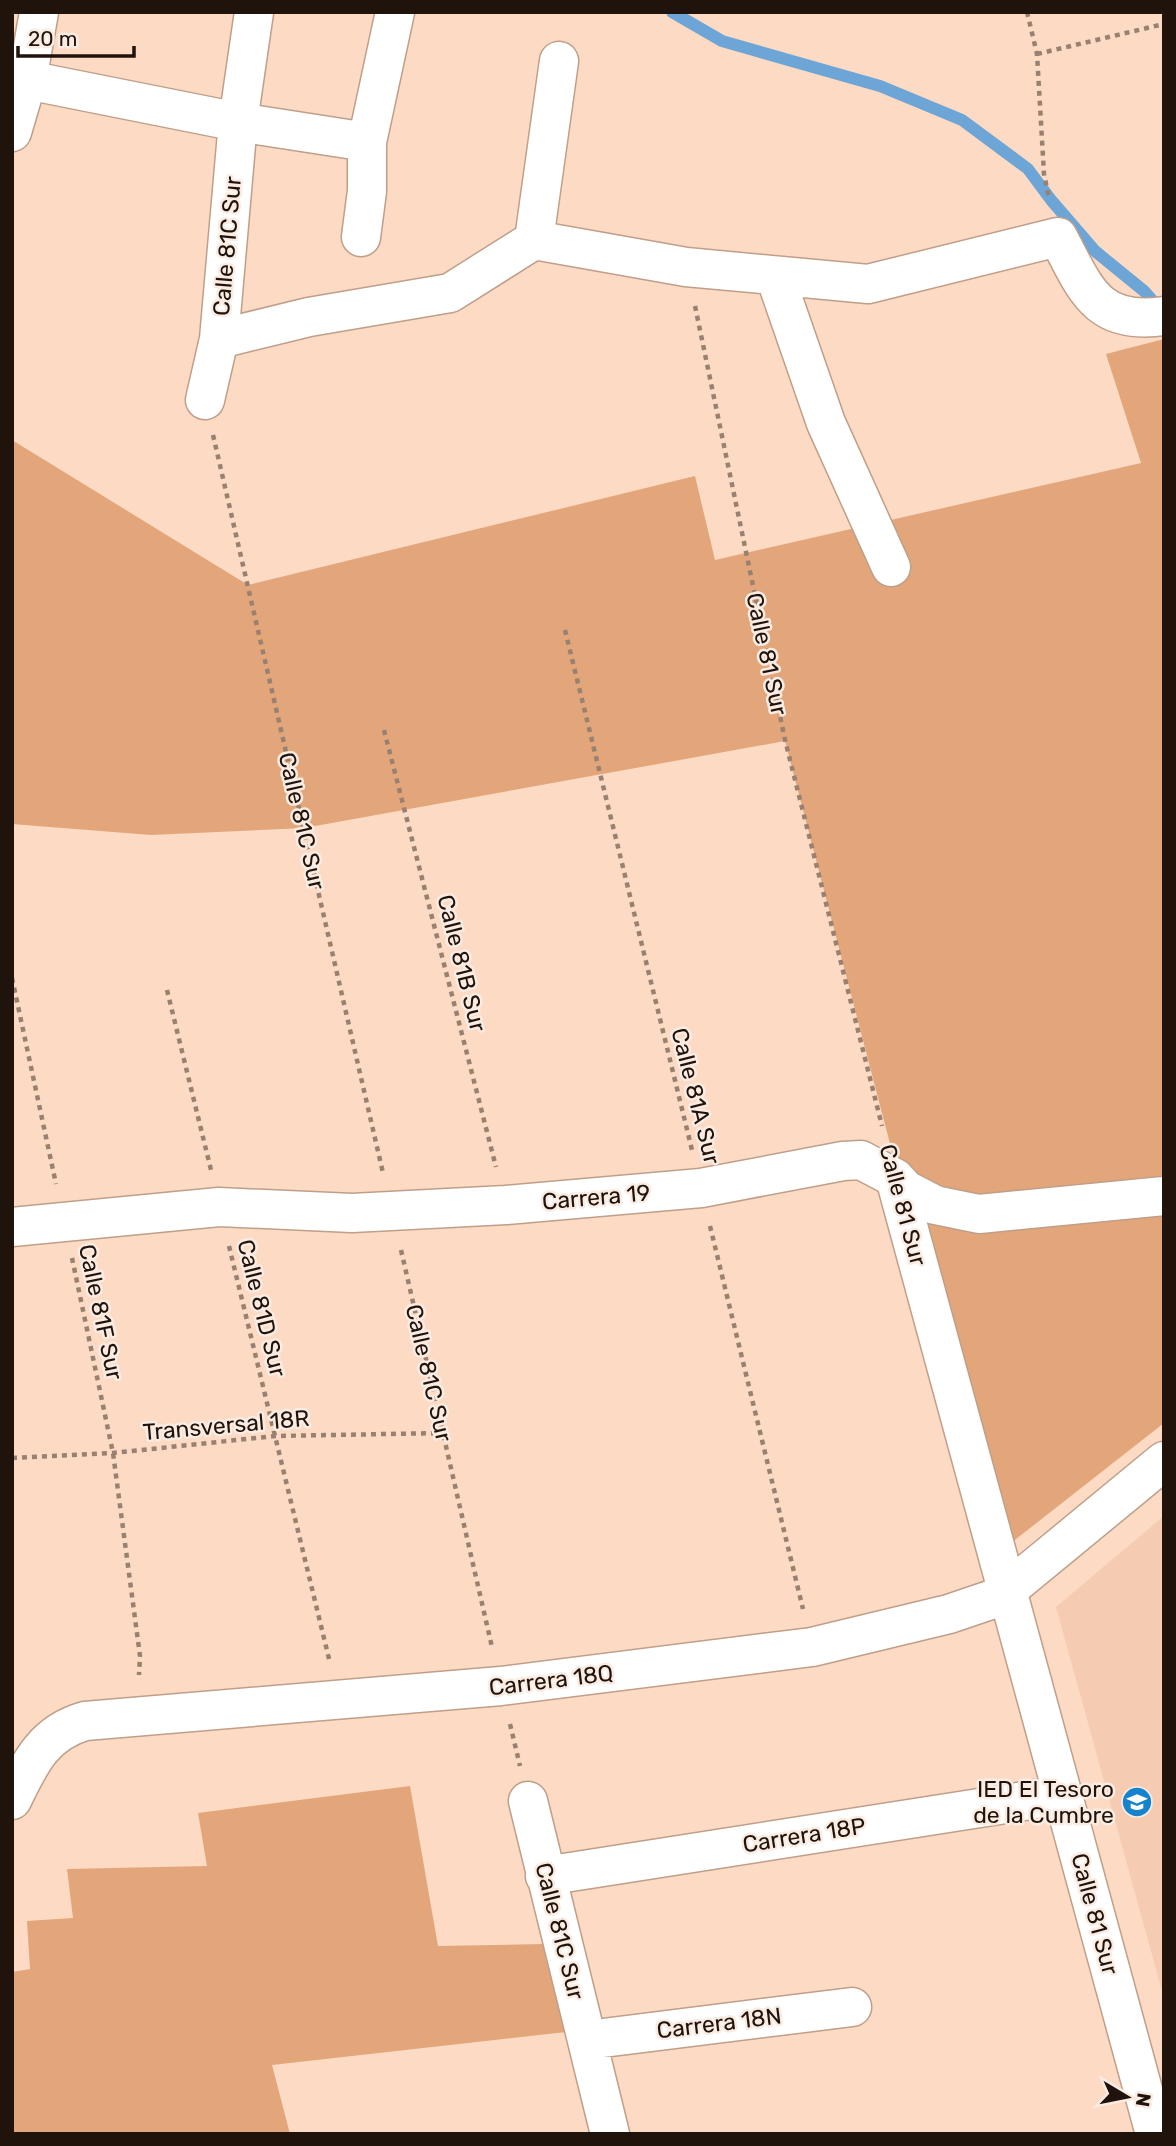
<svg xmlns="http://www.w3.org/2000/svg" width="1176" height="2146" font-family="Rubik,sans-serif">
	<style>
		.built { fill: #f5ccb2 }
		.green { fill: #e3a67b }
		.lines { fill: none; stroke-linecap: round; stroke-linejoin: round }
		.stream { stroke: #6da5d6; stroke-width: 12 }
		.minor-casing { stroke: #bf9f89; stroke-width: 41 }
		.path { stroke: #998171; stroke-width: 4.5; stroke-dasharray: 5 5; stroke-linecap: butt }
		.minor { stroke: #fff; stroke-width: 38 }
		.labels { text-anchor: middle; stroke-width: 5; stroke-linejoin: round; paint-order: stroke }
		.street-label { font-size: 23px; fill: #1f130b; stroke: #faece3 }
		.poi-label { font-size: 23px; fill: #1f130b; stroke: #faece3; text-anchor: end }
	</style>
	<rect width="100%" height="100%" fill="#fcdac3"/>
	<path class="built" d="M1164 1516V1998L1056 1607Z"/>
	<path class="green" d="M1164 339V1423L997 1554 785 741 304 828 151 835 12 824V440L248 585 695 476 715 560 1141 463 1106 354Z
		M410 1786 438 1946 544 1944 566 2032 272 2065 290 2134H12V1972L30 1969 27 1921 73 1918 67 1869 207 1866 198 1813Z"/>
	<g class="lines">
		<path class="stream" d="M672 12 722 41 880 86 962 120 1028 169 1051 200 1095 251 1144 291 1161 310"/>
		<g class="minor-casing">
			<path id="minor" d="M12 77 238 122 367 142
				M12 132 27 81 39 12
				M361 237 367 191V142L395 12
				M534 240 686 267 868 284 1058 237C1085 287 1095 326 1164 316
				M775 276 826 423 891 567
				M219 339 309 317 450 293 534 240 559 61
				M205 400 219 339 238 122 254 12
				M895 1178 1155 2134
				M12 1227 219 1207 352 1213 506 1205 701 1188 843 1161 861 1160 895 1178 906 1190 935 1205 979 1214 1164 1196
				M12 1800C30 1763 43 1733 85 1721L501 1686 812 1647 949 1614 999 1597 1164 1461
				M528 1801 610 2134
				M545 1876 1062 1795
				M587 2040 852 2007"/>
		</g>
		<path class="path" d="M1027 12 1037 54 1044 174 1049 198
			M1037 54 1164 24
			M695 306 785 740 882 1126
			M213 435 383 1173
			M565 630 692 1150
			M384 730 496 1167
			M12 978 56 1184
			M167 990 211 1170
			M710 1226 803 1609
			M229 1246 330 1663
			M401 1250 492 1647
			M72 1258 113 1453 140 1656 139 1675
			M12 1458 113 1453 275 1436 443 1433
			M510 1724 520 1766"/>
		<use href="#minor" class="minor"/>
	</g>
	<defs>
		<g id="school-disc" transform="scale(1.575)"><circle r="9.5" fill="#1584cd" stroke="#faece3"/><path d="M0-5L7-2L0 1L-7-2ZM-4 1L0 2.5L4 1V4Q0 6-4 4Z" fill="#fff"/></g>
	</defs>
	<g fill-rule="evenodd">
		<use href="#school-disc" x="1137" y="1802"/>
	</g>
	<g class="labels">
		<g class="street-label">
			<text transform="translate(227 246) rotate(-85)" y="8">Calle 81C Sur</text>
			<text transform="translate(767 654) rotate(78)" y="8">Calle 81 Sur</text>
			<text transform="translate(302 821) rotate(77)" y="8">Calle 81C Sur</text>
			<text transform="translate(462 963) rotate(76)" y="8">Calle 81B Sur</text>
			<text transform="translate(696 1096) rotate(76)" y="8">Calle 81A Sur</text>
			<text transform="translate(596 1197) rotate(-5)" y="8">Carrera 19</text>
			<text transform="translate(903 1205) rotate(75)" y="8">Calle 81 Sur</text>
			<text transform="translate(262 1308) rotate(76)" y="8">Calle 81D Sur</text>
			<text transform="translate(101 1312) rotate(78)" y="8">Calle 81F Sur</text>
			<text transform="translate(429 1373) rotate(77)" y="8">Calle 81C Sur</text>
			<text transform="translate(226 1425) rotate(-5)" y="8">Transversal 18R</text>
			<text transform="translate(551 1680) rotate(-7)" y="8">Carrera 18Q</text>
			<text transform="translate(804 1835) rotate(-9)" y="8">Carrera 18P</text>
			<text transform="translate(1095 1914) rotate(75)" y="8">Calle 81 Sur</text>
			<text transform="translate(560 1931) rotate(76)" y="8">Calle 81C Sur</text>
			<text transform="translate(719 2023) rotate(-7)" y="8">Carrera 18N</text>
		</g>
		<g class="poi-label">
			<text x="1114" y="1797">IED El Tesoro<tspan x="1114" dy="26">de la Cumbre</tspan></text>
		</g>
	</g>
	<rect width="1176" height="2146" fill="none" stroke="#1f130b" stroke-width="28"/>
	<g transform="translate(1127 2097) rotate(100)" stroke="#faece3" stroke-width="5" paint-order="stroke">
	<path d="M0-5L12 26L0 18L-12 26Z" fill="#1f130b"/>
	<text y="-10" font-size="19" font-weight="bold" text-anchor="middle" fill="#1f130b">N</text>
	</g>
	<path d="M18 46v10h116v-10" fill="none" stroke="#1f130b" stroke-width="3.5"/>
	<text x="28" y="46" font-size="21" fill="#1f130b" stroke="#faece3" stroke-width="5" paint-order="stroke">20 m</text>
</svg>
